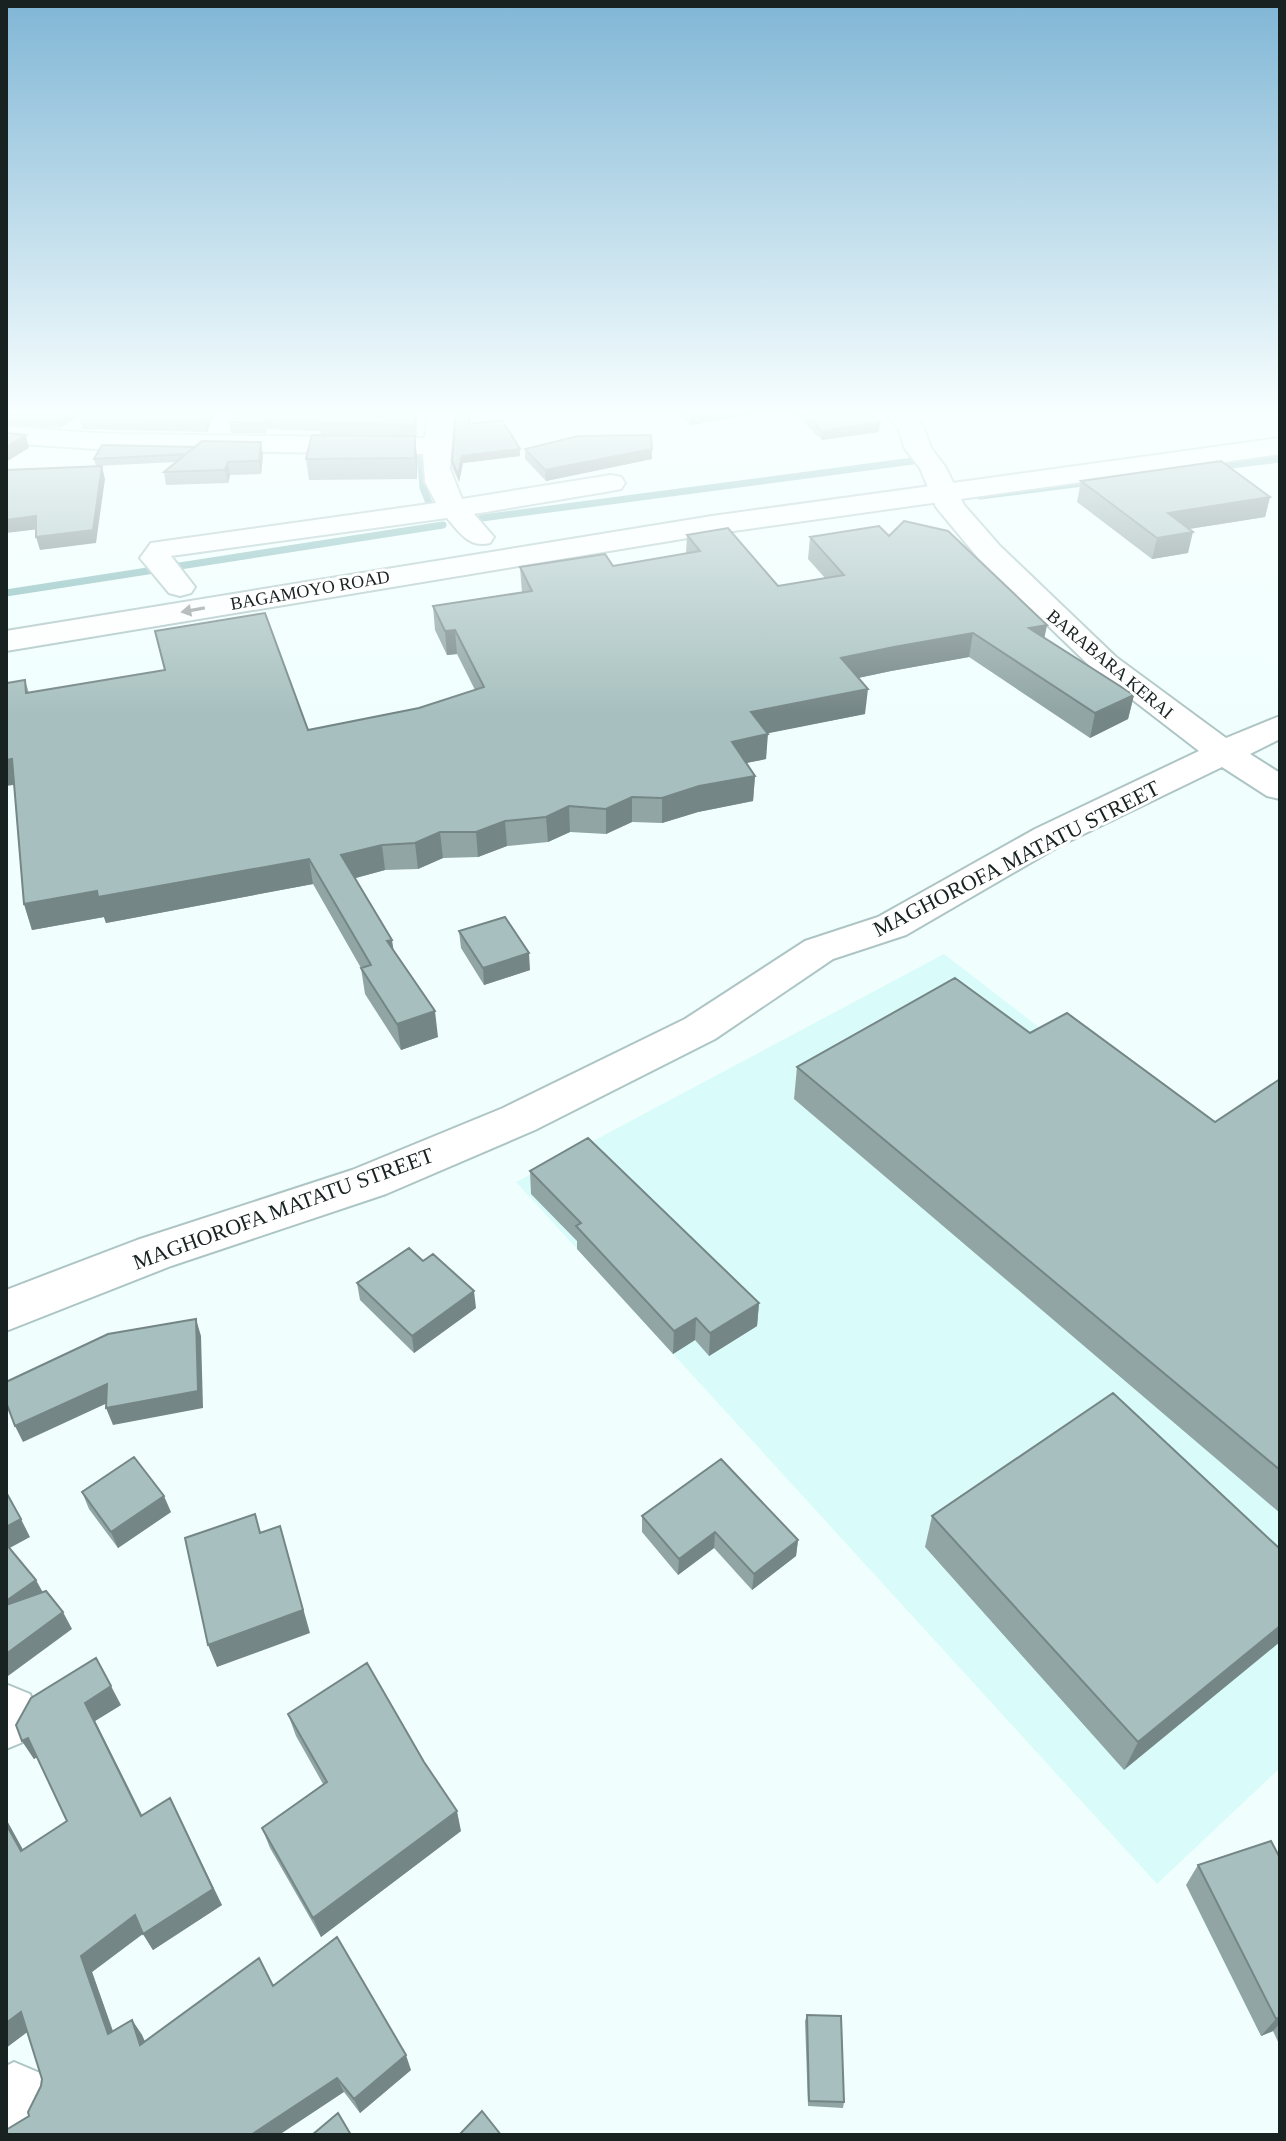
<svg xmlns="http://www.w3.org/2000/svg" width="1286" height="2141" font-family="Georgia,serif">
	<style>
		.built { fill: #d9fcfb }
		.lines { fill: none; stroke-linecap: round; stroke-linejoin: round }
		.stream { stroke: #84bab9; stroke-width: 7 }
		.minor-casing { stroke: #adc5c4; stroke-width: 4 }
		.highway-casing { stroke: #adc5c4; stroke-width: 4 }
		.minor { fill: #fff; fill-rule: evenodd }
		.highway { fill: #fff; fill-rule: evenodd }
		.wall { fill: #90a5a4 }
		.shaded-wall { fill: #758686 }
		.building { fill: #a7c0bf; stroke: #758686; stroke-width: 2 }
		.oneway { fill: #979c9b }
		.labels { text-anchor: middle; stroke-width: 6; stroke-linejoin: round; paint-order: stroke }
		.far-street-label { font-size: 18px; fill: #182221; stroke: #fff }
		.street-label { font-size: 22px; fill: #182221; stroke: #fff }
	</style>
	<rect width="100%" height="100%" fill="#f0fffe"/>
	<path class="built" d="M944 954 1280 1213V1768L1157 1884 516 1182Z"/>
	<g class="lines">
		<path class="stream" d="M420 455 423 488 429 503
			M1215 467 1280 459
			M980 496 1091 482
			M482 518 913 461
			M6 593 443 525"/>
		<g class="minor-casing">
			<path id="minor" d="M428 413H454L450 469 462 499 611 475 621 477 625 483 621 489 611 491 474 514 494 537 490 543C469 548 460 533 447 518L171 556 195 587 191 593 180 596 169 593 140 558 151 543 436 503 425 482 423 454 112 450 6 443V427L112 434 425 438Z
				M885 413H913L923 426 931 448 946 468 964 505 1000 546 1116 657 1226 738 1280 716V739L1250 754 1280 773V799L1267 796 1222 767 1061 845 906 935 833 959 715 1039 535 1130 386 1194 171 1266 6 1331V1290L137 1240 352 1170 503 1108 685 1019 805 941 878 917 1035 829 1199 751 1094 670 979 559 936 507 920 468 905 449 898 427Z
				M8 1685 30 1694 39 1716 28 1740 6 1749Z
				M14 2062 40 2073 51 2099C40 2125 37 2135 6 2135V2066Z"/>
		</g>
		<g class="highway-casing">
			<path id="highway" d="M1280 438V454L712 534 6 651V631L712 516Z"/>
		</g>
		<use href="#minor" class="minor"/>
		<use href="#highway" class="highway"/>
	</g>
	<path class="wall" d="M6 413 79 416 60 428 6 425Z
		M82 413H216L207 432 82 429 80 418Z
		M240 413H416L417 435 321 434 320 431 267 429 266 433H231L229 422Z
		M678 413H762L690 425Z
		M794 413H870L879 432 822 440Z
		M471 424 520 456 463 463 459 482 453 469 452 461Z
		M102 445 263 455 261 474 230 475 228 483 166 485 164 472 176 462 96 466 94 459Z
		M525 449H652V459L546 481 525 459Z
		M417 457V479L309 480 306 459Z
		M1081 481 1270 497 1265 517 1189 529 1188 553 1152 559 1077 502Z
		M687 535 778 586 825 578 808 559 810 537 889 536 1047 625 1044 638 1134 695 1128 719 1090 738 969 657 891 671 858 678 865 714 767 733 766 759 746 763 755 776 753 801 698 812 662 823 632 822 606 834 570 832 548 842 507 846 478 857 443 858 418 869 385 870 355 878 438 1037 401 1050 365 994 361 968 313 884 106 923 104 917 32 930 24 904 25 680 29 693 308 730 419 708 475 690 457 654 447 655 435 630 433 606 522 593 520 567 613 566 686 554Z
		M459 931 530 970 484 985 461 948Z
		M1030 1033 1215 1122 1280 1079V1513L794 1099 797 1067Z
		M530 1171 759 1303 757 1326 709 1356 695 1340 673 1354 577 1249V1241L531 1194Z
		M357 1283 476 1308 414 1353 360 1300Z
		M82 1492 171 1512 118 1548 89 1509Z
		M642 1516 798 1540 796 1556 752 1590 714 1548 678 1575 642 1532Z
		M932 1516 1280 1549 1124 1770 925 1547Z
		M121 1705 95 1721 142 1815 222 1905 153 1950 143 1934 92 1972 113 2031 132 2020 142 2035 145 2041 273 1986 411 2070 360 2113 344 2092 29 2116 41 2086 42 2079 27 2032 6 2048V1819L23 1850 67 1821 37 1757 34 1759 22 1741Z
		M288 1714 461 1831 321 1937 270 1848 262 1828 323 1784 296 1736Z
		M1280 1858V2046L1273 2031 1261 2036 1186 1885 1198 1865Z
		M807 2015 844 2102 843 2108 808 2106 805 2021Z"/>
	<path class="shaded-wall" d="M61 413H78L79 416 60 428 57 415Z
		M209 413H216L207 432 205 421Z
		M706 413H762L690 425V416Z
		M880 422 879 432 822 440V431Z
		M26 435 29 448 6 462V447Z
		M415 436 417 457V479L415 458Z
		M261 442 263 455 261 474 259 461Z
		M520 449V456L463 463 459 482 458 475 462 456Z
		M652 449V459L546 481 545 470Z
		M228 462 230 475 228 483 225 470Z
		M102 466 105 479 96 543 40 550 36 537Z
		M1270 497 1265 517 1163 533 1168 513Z
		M36 516 40 529 6 533V520Z
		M1193 532 1188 553 1152 559 1157 538Z
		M1047 625 1042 649 1029 628Z
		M455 630 457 654 447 655 445 631Z
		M973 633 969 657 891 671 839 682 841 658 894 647Z
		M868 689 865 714 750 737 751 712Z
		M1134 695 1128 719 1090 738 1095 713Z
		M768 734 766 759 731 766 732 742Z
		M12 759 20 784 6 786V760Z
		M755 776 753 801 698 812 662 823V798L699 786Z
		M632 797V822L606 834V809Z
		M569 806 570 832 548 842 546 817Z
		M505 821 507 846 478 857 476 832Z
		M440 832 443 858 418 869 415 843Z
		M382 845 385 870 345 881 341 855Z
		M309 859 313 884 106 923 104 917 32 930 24 904 97 891Z
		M392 940 396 966 387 941Z
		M529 953 530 970 484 985 483 968Z
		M435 1011 438 1037 401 1050 397 1024Z
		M474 1291 476 1308 414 1353 412 1336Z
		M759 1303 757 1326 709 1356 710 1333Z
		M696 1318 695 1340 673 1354 674 1331Z
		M196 1319 201 1336 203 1408 113 1425 106 1408Z
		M107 1384 114 1400 23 1442 15 1426Z
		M164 1496 171 1512 118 1548 111 1532Z
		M21 1519 30 1537 6 1550V1527Z
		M280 1526 310 1633 217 1667 208 1645Z
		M715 1532 714 1548 678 1575 679 1559Z
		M798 1540 796 1556 752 1590 754 1574Z
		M36 1580 46 1598 6 1610V1601Z
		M63 1612 72 1629 8 1676 6 1672V1654Z
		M1280 1626V1642L1124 1770 1138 1742Z
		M111 1686 121 1705 95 1721 151 1833 85 1703Z
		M28 1738 39 1756 34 1759 22 1741Z
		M457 1811 461 1831 321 1937 313 1918Z
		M179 1816 222 1905 153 1950 143 1934Z
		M6 1819 33 1868 21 1851 6 1824Z
		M135 1915 145 1932 92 1972 119 2049 108 2034 81 1956Z
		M21 2012 34 2027 6 2048V2023Z
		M1280 2017V2023L1273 2031 1261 2036 1276 2019Z
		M132 2020 142 2035 151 2059 140 2045Z
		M406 2055 411 2070 360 2113 354 2099Z
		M337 2078 344 2092 279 2135H251Z"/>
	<path class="building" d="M12 413H61L57 415Z
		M82 413H209L205 421 80 418Z
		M240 413H415L416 425 319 423 320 421 265 419V423L229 422Z
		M456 413H471L469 424 502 420 520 449 462 456 458 475 452 461Z
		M687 413H706L690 416Z
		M804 413H870L880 422 822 431Z
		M6 433 26 435 6 447Z
		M312 435 415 436V458L306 459Z
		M651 435 652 449 545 470 525 449 578 436Z
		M202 441 261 442 259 461 228 462 225 470 164 472Z
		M102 445 195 447 186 454 94 459Z
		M1221 461 1270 497 1168 513 1193 532 1157 538 1081 481Z
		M102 466 93 530 36 537V516L6 520V470Z
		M904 521 948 531 1047 625 1029 628 1134 695 1095 713 973 633 894 647 841 658 868 689 751 712 768 734 732 742 755 776 699 786 662 798 632 797 606 809 569 806 546 817 505 821 476 832H440L415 843 382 845 341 855 392 940 387 941 435 1011 397 1024 361 968 371 965 309 859 98 897 97 891 24 904 12 759 6 760V671L7 683 25 680 26 693 165 670 155 631 265 613 308 730 419 708 484 687 455 630 445 631 433 606 532 591 520 567 605 554 613 566 700 551 687 535 728 528 778 586 844 575 810 537 879 526 889 536Z
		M505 917 529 953 483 968 459 931Z
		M955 978 1030 1033 1067 1013 1215 1122 1280 1079V1470L797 1067Z
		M588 1138 759 1303 710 1333 696 1318 674 1331 576 1226 581 1223 530 1171Z
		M409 1248 423 1261 433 1254 474 1291 412 1336 357 1283Z
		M196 1319 198 1391 106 1408 107 1384 15 1426 6 1402V1382L108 1334Z
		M1113 1393 1280 1549V1626L1138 1742 932 1516Z
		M134 1457 164 1496 111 1532 82 1492Z
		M721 1459 798 1540 754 1574 715 1532 679 1559 642 1516Z
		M6 1492 21 1519 6 1527Z
		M255 1514 260 1533 280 1526 303 1610 208 1645 185 1538Z
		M6 1544 36 1580 6 1601Z
		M46 1591 63 1612 6 1654V1605Z
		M96 1658 111 1686 85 1703 141 1816 170 1798 213 1889 143 1934 135 1915 81 1956 108 2034 132 2020 140 2045 259 1958 273 1986 337 1937 406 2055 354 2099 337 2078 251 2135H6V2130L29 2116 28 2112 41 2086 42 2079 21 2012 6 2023V1824L21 1851 67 1821 28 1738 22 1741 16 1725 31 1698Z
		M367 1663 424 1762 457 1811 313 1918 262 1828 327 1782 288 1714Z
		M1271 1841 1280 1858V2017L1276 2019 1198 1865Z
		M807 2015 841 2016 844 2102 809 2101Z
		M482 2111 501 2135H459Z
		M338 2113 351 2135H312Z"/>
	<defs><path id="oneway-solid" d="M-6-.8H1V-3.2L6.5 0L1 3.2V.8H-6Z" transform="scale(2)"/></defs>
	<use class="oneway" href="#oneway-solid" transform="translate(193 610) rotate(170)"/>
	<linearGradient id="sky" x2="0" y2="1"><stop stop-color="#80b6d5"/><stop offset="0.58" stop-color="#f8ffff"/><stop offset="1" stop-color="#f8ffff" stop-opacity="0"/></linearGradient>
	<rect width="1286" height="713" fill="url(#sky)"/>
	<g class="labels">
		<g class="far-street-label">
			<text transform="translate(310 590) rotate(-10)" y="6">BAGAMOYO ROAD</text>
			<text transform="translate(1110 664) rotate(40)" y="6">BARABARA KERAI</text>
		</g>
		<g class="street-label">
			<text transform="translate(1016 858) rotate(-27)" y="8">MAGHOROFA MATATU STREET</text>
			<text transform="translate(283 1208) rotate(-20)" y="8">MAGHOROFA MATATU STREET</text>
		</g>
	</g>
	<rect width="1286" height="2141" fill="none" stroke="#182221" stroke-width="16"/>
</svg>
